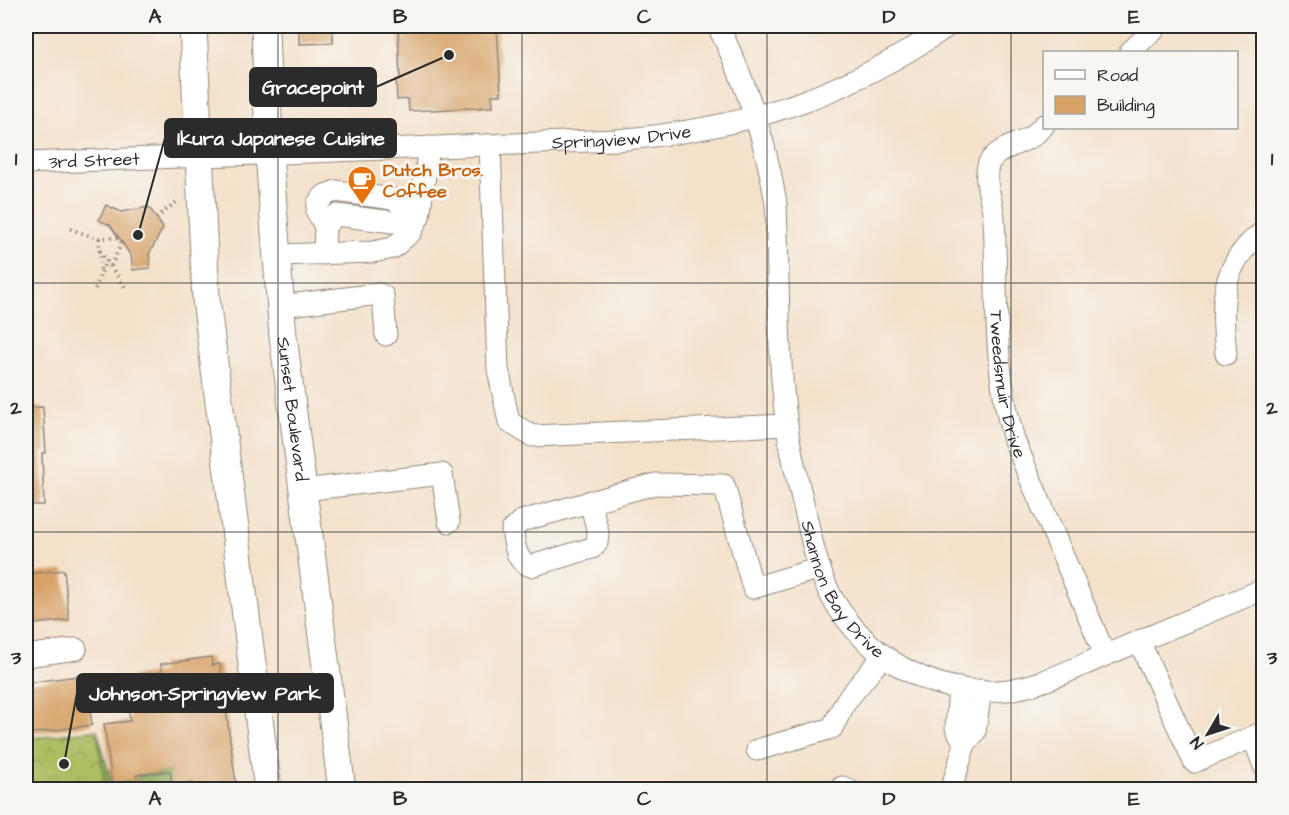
<svg xmlns="http://www.w3.org/2000/svg" width="1289" height="815" font-family="'Architects Daughter',sans-serif">
	<style>
		.forest { fill: url(#forest-firs); stroke: #5a6841; stroke-width: 1.5 }
		.park { fill: url(#park-crowns); stroke: #6b7446; stroke-width: 1.5 }
		.building { fill: #d8a266 }
		.lines { fill: none; stroke-linecap: round; stroke-linejoin: round }
		.minor-casing { stroke: #90867a; stroke-width: 23 }
		.major-casing { stroke: #90867a; stroke-width: 29 }
		.path { stroke: #90867a; stroke-width: 4; stroke-dasharray: 1.5 4.5; stroke-linecap: butt }
		.minor { stroke: #fff; stroke-width: 21 }
		.major { stroke: #fff; stroke-width: 27 }
		.grid { fill: none; stroke: #2b2b2b; stroke-width: 1.5; stroke-opacity: 0.55 }
		.labels { text-anchor: middle; stroke-width: 6; stroke-linejoin: round; paint-order: stroke }
		.street-label { font-size: 18px; fill: #2b2b2b; stroke: #f6f6f2 }
		.food-label { font-size: 18px; font-weight: bold; fill: #c56008; stroke: #f6f6f2; text-anchor: start }
		.leader { fill: none; stroke: #2b2b2b; stroke-width: 2 }
		.callout-dot { fill: #2b2b2b; stroke: #f6f6f2; stroke-width: 2 }
		.callout { fill: #2b2b2b; stroke: #2b2b2b; stroke-width: 2 }
		.callout-label { font-size: 20px; text-anchor: middle; font-weight: bold; fill: #fff }
		.neatline { fill: none; stroke: #2b2b2b; stroke-width: 2 }
		.grid-label { font-size: 20px; text-anchor: middle; font-weight: bold; fill: #2b2b2b }
	</style>
	<defs>
		<pattern id="forest-firs" width="22" height="20" patternUnits="userSpaceOnUse" patternTransform="scale(1.5)"><rect width="22" height="20" fill="#88a557"/><path d="M5 1l3.5 6h-7zM16 11l3.5 6h-7z" fill="#6f8748"/></pattern>
		<pattern id="park-crowns" width="20" height="18" patternUnits="userSpaceOnUse" patternTransform="scale(1.5)"><rect width="20" height="18" fill="#abbe61"/><path d="M2 6a3 3 0 1 1 6 0M12 15a3 3 0 1 1 6 0" fill="none" stroke="#8b9b50"/></pattern>
	</defs>
	<rect width="100%" height="100%" fill="#f6f6f2"/>
	<filter id="ink" filterUnits="userSpaceOnUse"><feTurbulence type="fractalNoise" baseFrequency=".0167" numOctaves="2"/><feDisplacementMap in="SourceGraphic" scale="12" xChannelSelector="R" yChannelSelector="G"/><feConvolveMatrix kernelMatrix="1 2 1 2 8 2 1 2 1" color-interpolation-filters="sRGB"/></filter>
	<filter id="wash" filterUnits="userSpaceOnUse"><feTurbulence type="fractalNoise" baseFrequency=".008" numOctaves="4" result="noise"/><feDisplacementMap in="SourceGraphic" scale="24" xChannelSelector="R" yChannelSelector="G"/><feGaussianBlur stdDeviation="1.35" result="paint"/><feColorMatrix in="noise" values="0 0 0 0 0 0 0 0 0 0 0 0 0 0 0 0 0 1.4 0 .05"/><feComposite in="paint" operator="in"/></filter>
	<g filter="url(#wash)">
		<rect width="100%" height="100%" fill="#f4e1ca"/>
		<path class="forest" d="M97 730 112 783 136 775 170 771 193 783 194 789H26V739Z"/>
		<path class="park" d="M97 730 105 789H26V739Z"/>
		<g id="blocks">
			<path class="building" d="M299 26H333V43L299 44Z
				M398 26H497L501 95H492L493 107 409 111 408 99 397 100 396 80H400Z
				M106 205 121 212 149 207 163 228 149 254 150 268 133 270 131 256 122 242 110 225 99 220Z
				M43 407 46 453H42L44 505H26V408Z
				M64 570 69 620 26 625V574Z
				M211 657 212 665 220 664 236 784 227 786 228 789H194L193 783 172 786 170 771 136 775 137 780 112 783 104 724 130 721 125 687 133 686 132 676 162 672 161 664Z
				M85 675 92 725 26 734V683Z"/>
		</g>
	</g>
	<g filter="url(#ink)">
		<use href="#blocks" fill-opacity="0" stroke="#90867a" stroke-width="1.5"/>
		<g class="lines">
			<g class="minor-casing">
				<g id="minor">
					<path id="s1" d="M718 26C746 82 766 141 776 203 779 275 777 356 787 426 791 456 799 485 806 515 812 543 819 576 834 601 868 657 930 694 997 691 1037 689 1076 667 1113 652 1163 631 1213 610 1264 589"/>
					<path d="M1130 52 1157 26"/>
					<path id="s2" d="M1044 125C1040 129 1036 134 1031 137 1018 145 997 148 989 163 982 180 993 201 994 218 998 295 992 364 1014 440L1105 655"/>
					<path d="M490 145 498 369 509 422 532 436 787 425"/>
					<path id="s3" d="M26 163 616 140C745 129 841 98 948 26"/>
					<path d="M324 254 325 226 317 212 318 203 325 195 336 191 393 199 419 216 393 222 336 215 325 226"/>
					<path d="M277 255 373 252 393 248 411 232 419 216 429 147"/>
					<path d="M281 306 379 294 383 296 386 335"/>
					<path d="M1226 354C1221 304 1219 264 1264 231"/>
					<path d="M303 490 442 474 449 522"/>
					<path d="M590 501 598 533 597 543 592 548 531 566C515 562 515 544 512 530L521 521 655 484 724 485 753 588 820 568"/>
					<path d="M1139 641 1194 762 1264 732"/>
					<path d="M26 656 76 649"/>
					<path d="M959 688 956 728 965 744 975 732 981 690"/>
					<path d="M1253 737 1264 766"/>
					<path d="M757 750 832 728 846 701 883 656"/>
					<path d="M842 787 849 790"/>
					<path d="M951 790 965 744"/>
				</g>
			</g>
			<g class="major-casing">
				<g id="major">
					<path d="M193 26 206 299 268 790"/>
					<path id="s4" d="M265 26 269 154 283 336 342 790"/>
				</g>
			</g>
			<path class="path" d="M156 218 179 200
				M70 229 97 238H119
				M99 238 101 273
				M100 251 125 287
				M111 266 122 242
				M95 289 106 260"/>
			<use href="#minor" class="minor"/>
			<use href="#major" class="major"/>
		</g>
	</g>
	<path class="grid" d="M278 26V790M522 26V790M767 26V790M1011 26V790M26 283H1264M26 532H1264"/>
	<defs>
		<g id="cafe-pin" transform="scale(1.5)"><path d="M0 17L-7.5 6A9.5 9.5 0 1 1 7.5 6Z" fill="#e8710a" stroke="#f6f6f2"/><path d="M-5.5-4.5H6V0H3Q3 3.5 0 3.5H-2.5Q-5.5 3.5-5.5 0ZM3-3.2v2h1.7v-2ZM-6 4.5H4V6H-6Z" fill="#fff"/></g>
	</defs>
	<g fill-rule="evenodd">
		<use href="#cafe-pin" x="362" y="180"/>
	</g>
	<g class="labels">
		<g class="street-label">
			<text dy="6" stroke="none"><textPath href="#s3" startOffset="596">Springview Drive</textPath></text>
			<text dy="6" stroke="none"><textPath href="#s3" startOffset="68">3rd Street</textPath></text>
			<text dy="6" stroke="none"><textPath href="#s2" startOffset="291">Tweedsmuir Drive</textPath></text>
			<text dy="6" stroke="none"><textPath href="#s4" startOffset="384">Sunset Boulevard</textPath></text>
			<text dy="6" stroke="none"><textPath href="#s1" startOffset="586">Shannon Bay Drive</textPath></text>
		</g>
		<g class="food-label">
			<text x="383" y="176">Dutch Bros.<tspan x="383" dy="21">Coffee</tspan></text>
		</g>
	</g>
	<path class="leader" d="M449 55L376 87M138 235L165 138M64 764L77 693"/>
	<g class="callout-dot">
		<circle cx="449" cy="55" r="6"/>
		<circle cx="138" cy="235" r="6"/>
		<circle cx="64" cy="764" r="6"/>
	</g>
	<g class="callout">
		<rect x="250" y="68" width="126" height="38" rx="6"/>
		<rect x="165" y="119" width="231" height="38" rx="6"/>
		<rect x="77" y="674" width="256" height="38" rx="6"/>
	</g>
	<g class="callout-label">
		<text x="313" y="94">Gracepoint</text>
		<text x="281" y="145">Ikura Japanese Cuisine</text>
		<text x="205" y="700">Johnson-Springview Park</text>
	</g>
	<rect width="1289" height="815" fill="none" stroke="#f6f6f2" stroke-width="66"/>
	<rect x="1043" y="51" width="195" height="78" fill="#f6f6f2" stroke="#a5a5a2" stroke-width="1.5"/>
	<rect x="1055" y="70" width="30" height="9" fill="#ffffff" stroke="#a5a5a2" stroke-width="1.5"/>
	<text x="1097" y="81" font-size="18" fill="#2b2b2b">Road</text>
	<rect x="1055" y="96" width="30" height="18" fill="#d8a266" stroke="#a5a5a2" stroke-width="1.5"/>
	<text x="1097" y="111" font-size="18" fill="#2b2b2b">Building</text>
	<g transform="translate(1208 734) rotate(231)" stroke="#f6f6f2" stroke-width="4.5" paint-order="stroke">
	<path d="M0-4.5L10 22L0 15L-10 22Z" fill="#2b2b2b"/>
	<text y="-9" font-size="16" font-weight="bold" text-anchor="middle" fill="#2b2b2b">N</text>
	</g>
	<rect x="33" y="33" width="1223" height="749" class="neatline"/>
	<g class="grid-label">
		<text x="155" y="23">A</text>
		<text x="400" y="23">B</text>
		<text x="644" y="23">C</text>
		<text x="889" y="23">D</text>
		<text x="1134" y="23">E</text>
		<text x="16" y="165">1</text>
		<text x="1272" y="165">1</text>
		<text x="16" y="414">2</text>
		<text x="1272" y="414">2</text>
		<text x="16" y="664">3</text>
		<text x="1272" y="664">3</text>
		<text x="155" y="805">A</text>
		<text x="400" y="805">B</text>
		<text x="644" y="805">C</text>
		<text x="889" y="805">D</text>
		<text x="1134" y="805">E</text>
	</g>
</svg>
